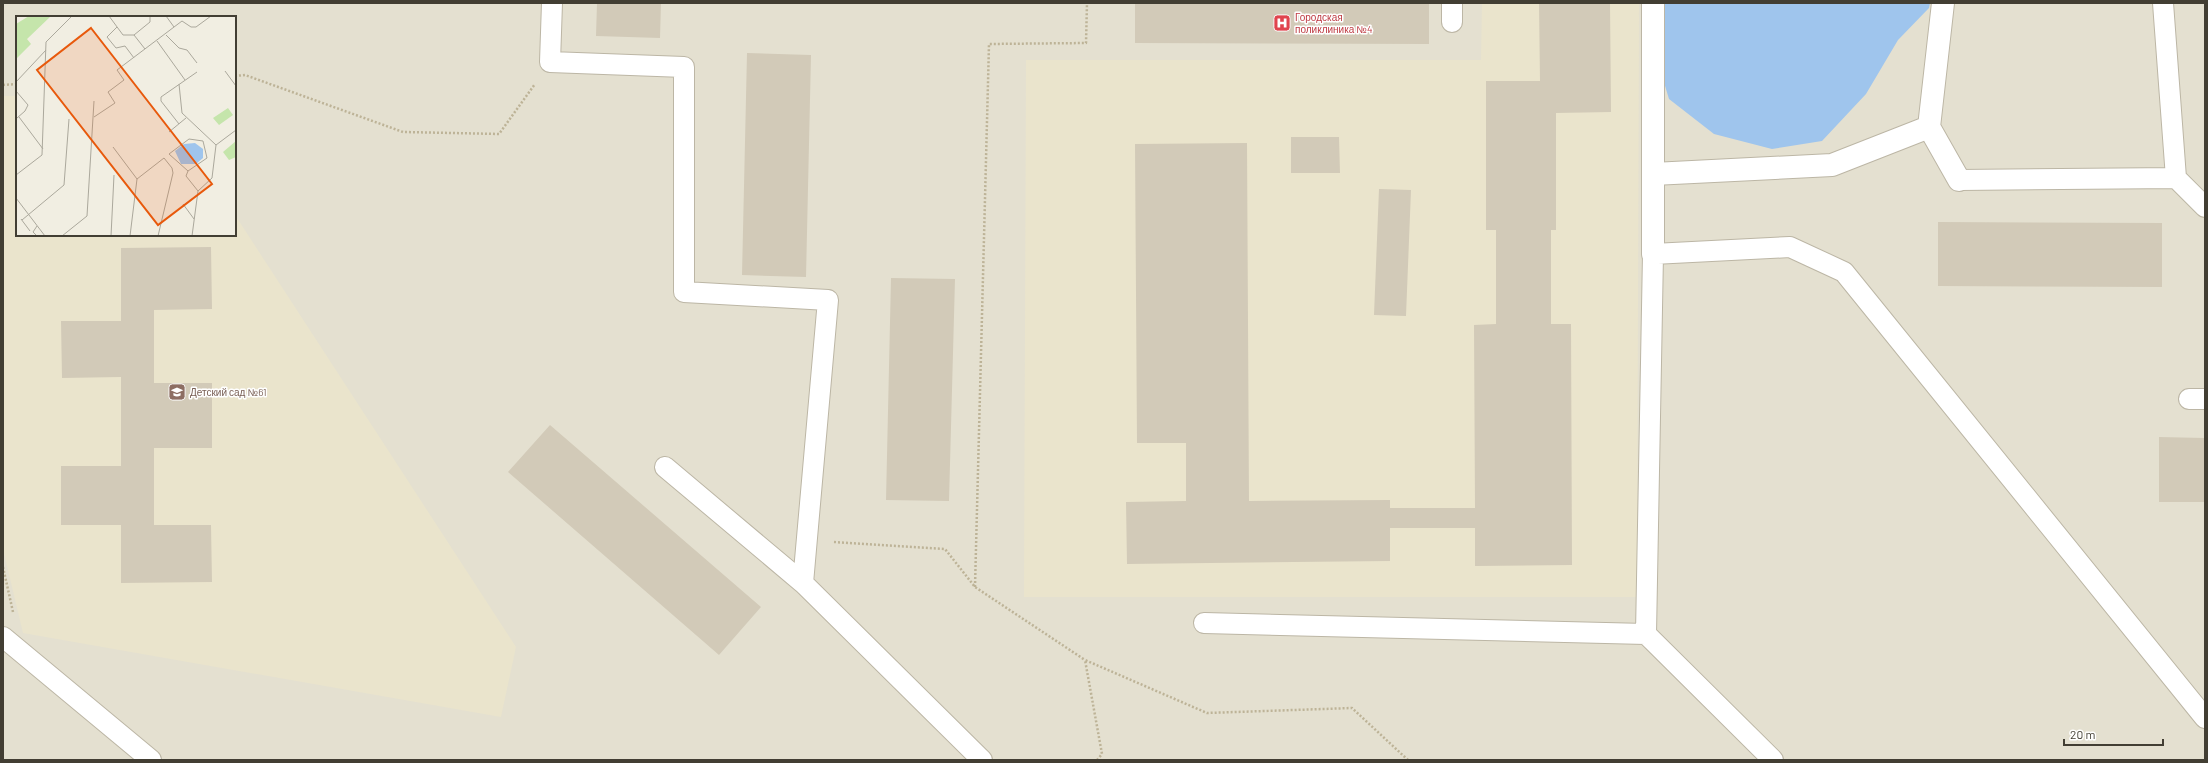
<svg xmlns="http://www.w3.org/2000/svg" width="2208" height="763" font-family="Barlow,sans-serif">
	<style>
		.residential { fill: #e4e0d0; fill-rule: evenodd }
		.education { fill: #eae4cc }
		.water { fill: #9fc5ed }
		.building { fill: #d2cab8 }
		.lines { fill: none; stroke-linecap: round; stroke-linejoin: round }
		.lane-casing { stroke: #bcb6a5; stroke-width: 22 }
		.street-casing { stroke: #bcb6a5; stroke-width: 24 }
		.path { stroke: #bdb397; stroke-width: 2.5; stroke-dasharray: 2 2; stroke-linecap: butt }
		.lane { stroke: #fff; stroke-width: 20 }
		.street { stroke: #fff; stroke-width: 22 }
		.labels { text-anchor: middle; stroke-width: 3; stroke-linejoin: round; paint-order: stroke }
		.health-label { font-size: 10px; fill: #be3a42; stroke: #fff; text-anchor: start }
		.education-label { font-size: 10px; fill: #785e54; stroke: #fff; text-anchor: start }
		.inset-road { fill: none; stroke: #aba89c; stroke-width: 1 }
		.view { fill: #e8590c; fill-opacity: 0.15; stroke: #e8590c; stroke-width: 2 }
		.inset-edge { fill: none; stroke: #423e33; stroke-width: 2 }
	</style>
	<rect width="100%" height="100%" fill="#f1eee2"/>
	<path class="residential" d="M3 3H2205V760H3ZM17 17H235V235H17Z"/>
	<path class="education" d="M1482 3H1639L1637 597H1024L1026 60H1481Z
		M3 96H17V235H235V215L516 647 501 717 23 633 3 549Z"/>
	<path class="water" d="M1660 3H1930L1929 8 1898 40 1866 94 1822 141 1772 149 1714 134 1669 99 1653 46Z"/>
	<path class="building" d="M597 3H661L660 38 596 36Z
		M1135 3H1429V44L1135 43Z
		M1539 3H1610L1611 112 1556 113V230H1551V324H1571L1572 565 1475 566V528H1390V561L1127 564 1126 502 1186 501V443H1137L1135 144 1247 143 1249 501 1390 500V508H1475L1474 325 1496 324V230H1486V81H1540Z
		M747 53 811 55 806 277 742 275Z
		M1291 137H1339L1340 173H1291Z
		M1379 189 1411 190 1406 316 1374 315Z
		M1938 222 2162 223V287L1938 286Z
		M211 247 212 309 154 310V383H212V448H154V525H211L212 582 121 583V525H61V466H121V377L62 378 61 321H121V248Z
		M891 278 955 279 949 501 886 500Z
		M550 425 761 607 719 655 508 472Z
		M2159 437 2205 438V502H2159Z"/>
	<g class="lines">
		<g class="lane-casing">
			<path id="lane" d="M552 3 550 62 684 67V292L828 300 803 583
				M2163 3 2176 178 2205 207
				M1452 22V3
				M1959 180 2176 178
				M2189 399H2205
				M665 467 803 583 982 760
				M1204 623 1646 634 1773 760
				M1646 634 1653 254 1790 247 1844 272 2205 718
				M3 637 151 760"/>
		</g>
		<g class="street-casing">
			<path id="street" d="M1653 3V174L1832 165 1929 127 1943 3
				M1929 127 1959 180
				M1653 159V254"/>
		</g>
		<path class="path" d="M235 76 245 75 403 132 499 134 535 84
			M3 85 17 84
			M834 542 945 549 975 587 1085 660
			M3 567 13 612
			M975 587 989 44 1086 43 1087 3
			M1097 760 1102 754 1085 660 1207 713 1352 708 1408 760"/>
		<use href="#lane" class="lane"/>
		<use href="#street" class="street"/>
	</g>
	<defs>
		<g id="hospital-square" transform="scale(0.9)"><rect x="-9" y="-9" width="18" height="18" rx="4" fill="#e0444e" stroke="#fff"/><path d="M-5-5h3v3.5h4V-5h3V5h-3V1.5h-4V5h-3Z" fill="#fff"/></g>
		<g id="school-square" transform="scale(0.9)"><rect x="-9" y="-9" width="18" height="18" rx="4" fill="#8d6e63" stroke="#fff"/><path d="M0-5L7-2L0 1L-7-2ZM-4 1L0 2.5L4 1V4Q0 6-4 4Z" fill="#fff"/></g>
	</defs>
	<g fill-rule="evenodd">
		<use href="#hospital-square" x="1282" y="23"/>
		<use href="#school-square" x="177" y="392"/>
	</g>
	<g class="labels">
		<g class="health-label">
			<text x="1295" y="21">Городская<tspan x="1295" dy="12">поликлиника №4</tspan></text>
		</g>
		<g class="education-label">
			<text x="190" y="396">Детский сад №61</text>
		</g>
	</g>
	<g transform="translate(16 16)">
		<rect width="220" height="220" fill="#f1eee2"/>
		<path d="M13 0H35L11 23 15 28 0 43V8ZM212 92 217 99 203 109 197 102ZM220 125V141L213 144 207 136Z" fill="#c5e5ab"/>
		<path d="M179 127 187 133V142L180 148H165L159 135 168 128Z" fill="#9fc5ed"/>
		<path class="inset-road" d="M93 0 107 19H118L129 33M150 0 158 11M101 11 91 21 100 32 109 30 118 42M118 19 134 6V0M150 19 163 32 171 34 181 47M141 25 169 64M209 55 220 70M0 66 30 34M163 68 166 97 200 129 196 162 182 175 176 220M0 75 12 89 9 95 1 102M3 101 27 133M78 101 99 87 92 76 108 64 101 54 166 5 175 11H180L195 0M163 108 145 85V81L181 56M153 116 170 102M173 123 187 125 191 142 172 155 153 138ZM200 129 220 114M97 131 121 163 114 220M172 155 170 160 182 175M0 159 26 139 30 26 56 0M121 163 148 142 156 152 157 157 142 220M0 182 29 220M167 188 178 203M5 203 14 215M6 204 48 169 53 103M21 220 17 216 21 210M46 220 71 200 78 85M95 220 98 159"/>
		<path class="view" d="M75 12 196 168 142 209 21 54Z"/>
		<rect width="220" height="220" class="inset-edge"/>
	</g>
	<rect width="2208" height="763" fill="none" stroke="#423e33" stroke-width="8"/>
	<path d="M2064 739v6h99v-6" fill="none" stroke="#423e33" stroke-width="2"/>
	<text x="2070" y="739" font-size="12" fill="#423e33" stroke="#ffffff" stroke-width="3" paint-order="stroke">20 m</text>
</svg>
